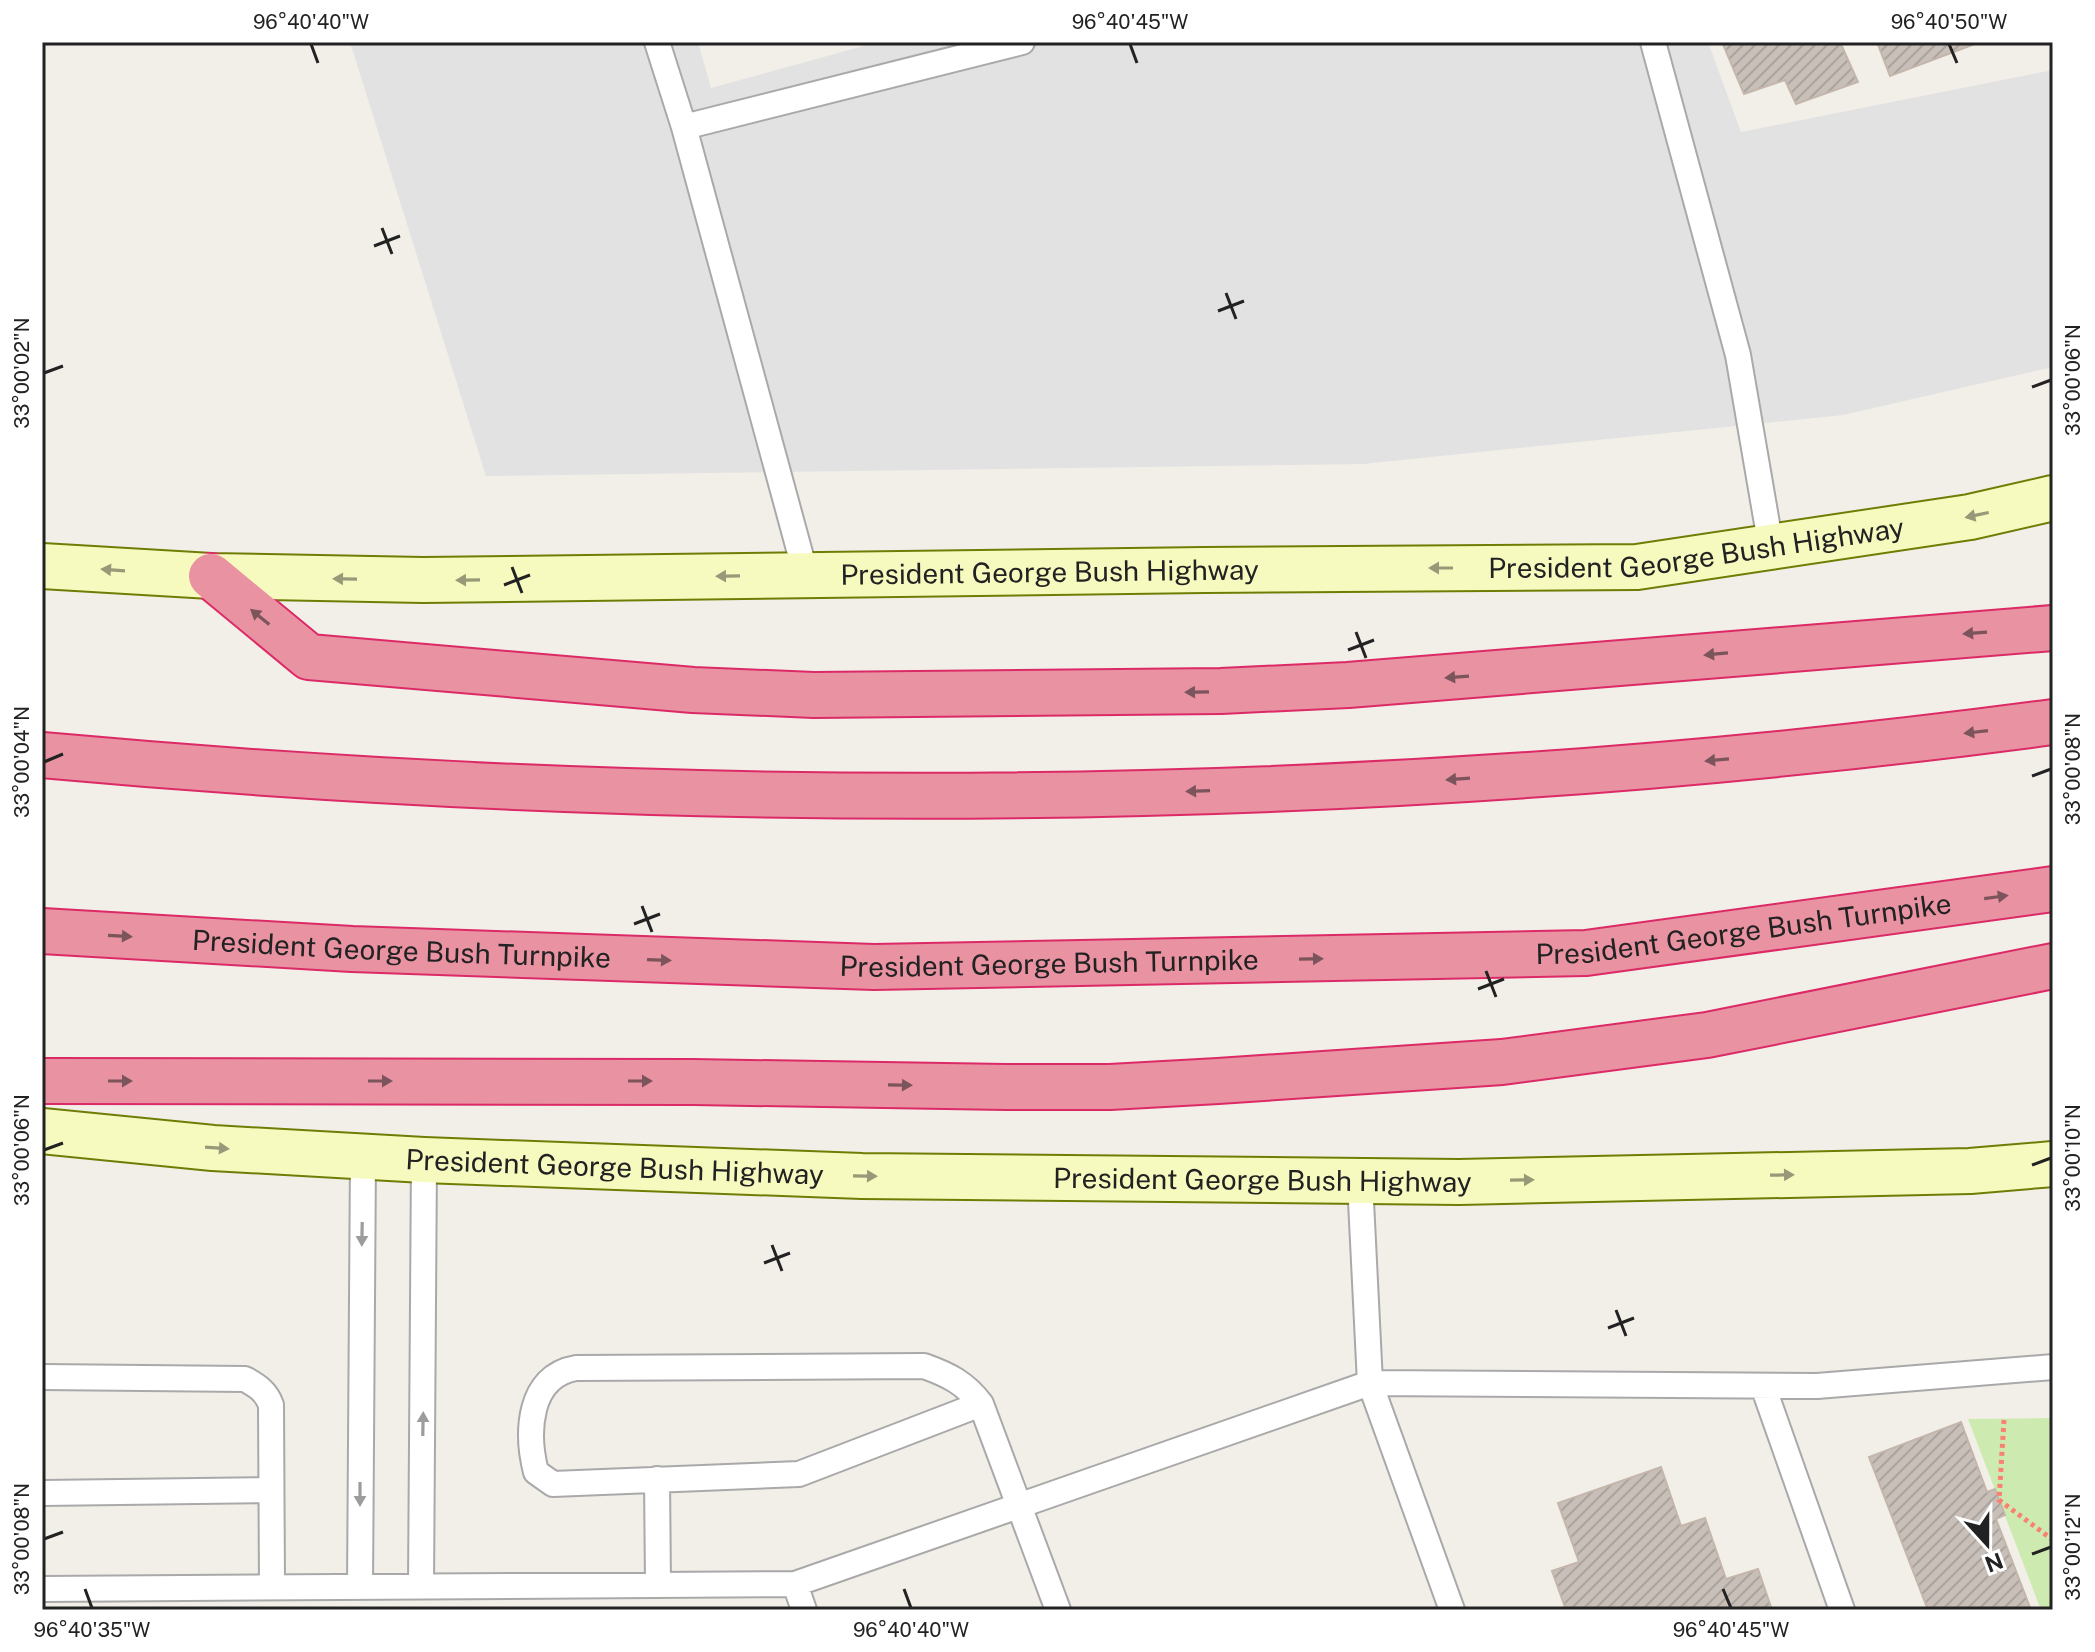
<svg xmlns="http://www.w3.org/2000/svg" width="2095" height="1652" font-family="'Public Sans',sans-serif">
	<style>
		.grass { fill: #cdebb0 }
		.parking { fill: #e2e2e2 }
		.building { fill: url(#building-hatch); stroke: #c4b6ab; stroke-width: 2 }
		.lines { fill: none; stroke-linecap: round; stroke-linejoin: round }
		.service-casing { stroke: #a9a9a9; stroke-width: 28 }
		.secondary-casing { stroke: #707d05; stroke-width: 48 }
		.motorway-casing { stroke: #dc2a67; stroke-width: 48 }
		.path { stroke: #fa8072; stroke-width: 5; stroke-dasharray: 4 4; stroke-linecap: butt }
		.service { stroke: #fff; stroke-width: 24 }
		.secondary { stroke: #f7fabf; stroke-width: 44 }
		.motorway { stroke: #e892a2; stroke-width: 44 }
		.oneway { fill: #979978 }
		.oneway2 { fill: #7b545c }
		.oneway3 { fill: #9c9c9c }
		.ticks { fill: none; stroke: #222; stroke-width: 3 }
		.labels { text-anchor: middle; stroke-width: 7; stroke-linejoin: round; paint-order: stroke }
		.street-label { font-size: 28px; fill: #222; stroke: #fff }
		.neatline { fill: none; stroke: #222; stroke-width: 3 }
		.ticks-label { font-size: 20px; text-anchor: middle; fill: #222 }
	</style>
	<defs>
		<pattern id="building-hatch" width="6" height="6" patternUnits="userSpaceOnUse" patternTransform="scale(2)"><rect width="6" height="6" fill="#c7bfb8"/><path d="M-1 1l2-2M0 6l6-6M5 7l2-2" fill="none" stroke="#aba49e"/></pattern>
	</defs>
	<rect width="100%" height="100%" fill="#f2efe9"/>
	<path class="grass" d="M2053 1418V1610H2041L1968 1419Z"/>
	<path class="parking" d="M350 42H698L711 88 878 42H1708L1741 132 2053 70V367L1843 415 1363 464 486 476Z"/>
	<path class="building" d="M1722 42H1840L1858 82 1796 104 1785 80 1744 94Z
		M1877 42H1980L1890 76Z
		M1961 1422 1987 1492 1995 1489 2005 1515 1996 1519 2031 1610H1928L1869 1457Z
		M1661 1467 1681 1526 1705 1518 1726 1579 1758 1569 1772 1610H1566L1552 1571 1579 1562 1558 1503Z"/>
	<g class="lines">
		<g class="service-casing">
			<path id="service" d="M657 42 684 127
				M1653 42 1738 355 1771 547
				M806 575 684 127 1022 42
				M1360 1181 1370 1383 1817 1386 2053 1367
				M42 1377 245 1379C257 1386 266 1391 271 1405L272 1587
				M1763 1386 1842 1610
				M981 1404 799 1474 553 1484 536 1472C526 1433 528 1376 576 1368L924 1366C949 1375 965 1383 981 1404L1058 1610
				M657 1479 658 1585
				M42 1493 271 1490
				M795 1584 804 1610
				M421 1586 424 1160
				M360 1587 363 1156
				M42 1589 795 1584 1370 1383 1452 1610"/>
		</g>
		<g class="secondary-casing">
			<g id="secondary">
				<path id="s1" d="M42 566 211 576 423 580 1204 570 1637 567 1970 517 2053 498"/>
				<path id="s2" d="M42 1131 213 1148 424 1160 862 1176 1459 1182 1970 1171 2053 1164"/>
			</g>
		</g>
		<g class="motorway-casing">
			<g id="motorway">
				<path d="M211 576 309 657 693 690 814 695 1221 691 1348 685 2053 628"/>
				<path d="M42 755C711 816 1387 811 2053 722"/>
				<path id="s3" d="M42 931 352 949 874 967 1586 953 2053 889"/>
				<path d="M42 1081 693 1082 1006 1087H1110L1218 1081 1502 1062 1707 1035 2053 966"/>
			</g>
		</g>
		<path class="path" d="M2004 1420 1999 1500 2053 1540"/>
		<use href="#service" class="service"/>
		<use href="#secondary" class="secondary"/>
		<use href="#motorway" class="motorway"/>
	</g>
	<defs><path id="oneway-solid" d="M-6-.8H1V-3.2L6.5 0L1 3.2V.8H-6Z" transform="scale(2)"/></defs>
	<g class="oneway">
		<use href="#oneway-solid" transform="translate(1977 515) rotate(168)"/>
		<use href="#oneway-solid" transform="translate(1441 568) rotate(180)"/>
		<use href="#oneway-solid" transform="translate(113 570) rotate(-176)"/>
		<use href="#oneway-solid" transform="translate(728 576) rotate(179)"/>
		<use href="#oneway-solid" transform="translate(345 579) rotate(-179)"/>
		<use href="#oneway-solid" transform="translate(468 580) rotate(179)"/>
		<use href="#oneway-solid" transform="translate(217 1148) rotate(4)"/>
		<use href="#oneway-solid" transform="translate(1782 1175) rotate(-1)"/>
		<use href="#oneway-solid" transform="translate(865 1176) rotate(1)"/>
		<use href="#oneway-solid" transform="translate(1522 1180) rotate(-1)"/>
	</g>
	<g class="oneway2">
		<use href="#oneway-solid" transform="translate(260 617) rotate(-141)"/>
		<use href="#oneway-solid" transform="translate(1975 633) rotate(176)"/>
		<use href="#oneway-solid" transform="translate(1716 654) rotate(175)"/>
		<use href="#oneway-solid" transform="translate(1457 677) rotate(176)"/>
		<use href="#oneway-solid" transform="translate(1197 692) rotate(179)"/>
		<use href="#oneway-solid" transform="translate(1976 732) rotate(173)"/>
		<use href="#oneway-solid" transform="translate(1717 760) rotate(175)"/>
		<use href="#oneway-solid" transform="translate(1458 779) rotate(176)"/>
		<use href="#oneway-solid" transform="translate(1198 791) rotate(178)"/>
		<use href="#oneway-solid" transform="translate(1996 897) rotate(-8)"/>
		<use href="#oneway-solid" transform="translate(120 936) rotate(3)"/>
		<use href="#oneway-solid" transform="translate(1311 959) rotate(-1)"/>
		<use href="#oneway-solid" transform="translate(659 960) rotate(2)"/>
		<use href="#oneway-solid" transform="translate(120 1081)"/>
		<use href="#oneway-solid" transform="translate(380 1081)"/>
		<use href="#oneway-solid" transform="translate(640 1081)"/>
		<use href="#oneway-solid" transform="translate(900 1085) rotate(1)"/>
	</g>
	<g class="oneway3">
		<use href="#oneway-solid" transform="translate(362 1234) rotate(91)"/>
		<use href="#oneway-solid" transform="translate(423 1424) rotate(-89)"/>
		<use href="#oneway-solid" transform="translate(360 1494) rotate(90)"/>
	</g>
	<path class="ticks" d="M311 44 318 63M1130 44 1137 63M1949 44 1957 63M382 228 392 254M374 246 400 236M1226 293 1236 319M1218 311 1244 301M44 373 63 366M2032 387 2051 380M512 567 522 593M504 585 530 575M1356 632 1366 658M1348 650 1374 640M44 762 63 754M2032 776 2051 769M642 906 652 932M634 924 660 914M1486 971 1496 997M1478 989 1504 979M44 1150 63 1143M2032 1165 2051 1158M772 1245 782 1271M764 1263 790 1253M1616 1310 1626 1336M1608 1328 1634 1318M44 1539 63 1532M2032 1554 2051 1547M85 1589 92 1608M904 1589 911 1608M1723 1589 1731 1608"/>
	<g class="labels">
		<g class="street-label">
			<text dy="10" stroke="none"><textPath href="#s1" startOffset="1656">President George Bush Highway</textPath></text>
			<text dy="10" stroke="none"><textPath href="#s1" startOffset="1008">President George Bush Highway</textPath></text>
			<text dy="10" stroke="none"><textPath href="#s3" startOffset="1704">President George Bush Turnpike</textPath></text>
			<text dy="10" stroke="none"><textPath href="#s3" startOffset="360">President George Bush Turnpike</textPath></text>
			<text dy="10" stroke="none"><textPath href="#s3" startOffset="1008">President George Bush Turnpike</textPath></text>
			<text dy="10" stroke="none"><textPath href="#s2" startOffset="574">President George Bush Highway</textPath></text>
			<text dy="10" stroke="none"><textPath href="#s2" startOffset="1222">President George Bush Highway</textPath></text>
		</g>
	</g>
	<rect width="2095" height="1652" fill="none" stroke="#ffffff" stroke-width="88"/>
	<g transform="translate(1987 1544) rotate(159)" stroke="#ffffff" stroke-width="6" paint-order="stroke">
	<path d="M0-6L14 30L0 20L-14 30Z" fill="#222222"/>
	<text y="-12" font-size="22" font-weight="bold" text-anchor="middle" fill="#222222">N</text>
	</g>
	<rect x="44" y="44" width="2007" height="1564" class="neatline"/>
	<g class="ticks-label">
		<text x="311" y="29">96°40'40"W</text>
		<text x="1130" y="29">96°40'45"W</text>
		<text x="1949" y="29">96°40'50"W</text>
		<text transform="translate(22 373) rotate(-90)" y="7">33°00'02"N</text>
		<text transform="translate(2073 380) rotate(-90)" y="7">33°00'06"N</text>
		<text transform="translate(22 762) rotate(-90)" y="7">33°00'04"N</text>
		<text transform="translate(2073 769) rotate(-90)" y="7">33°00'08"N</text>
		<text transform="translate(22 1150) rotate(-90)" y="7">33°00'06"N</text>
		<text transform="translate(2073 1158) rotate(-90)" y="7">33°00'10"N</text>
		<text transform="translate(22 1539) rotate(-90)" y="7">33°00'08"N</text>
		<text transform="translate(2073 1547) rotate(-90)" y="7">33°00'12"N</text>
		<text x="92" y="1637">96°40'35"W</text>
		<text x="911" y="1637">96°40'40"W</text>
		<text x="1731" y="1637">96°40'45"W</text>
	</g>
</svg>
